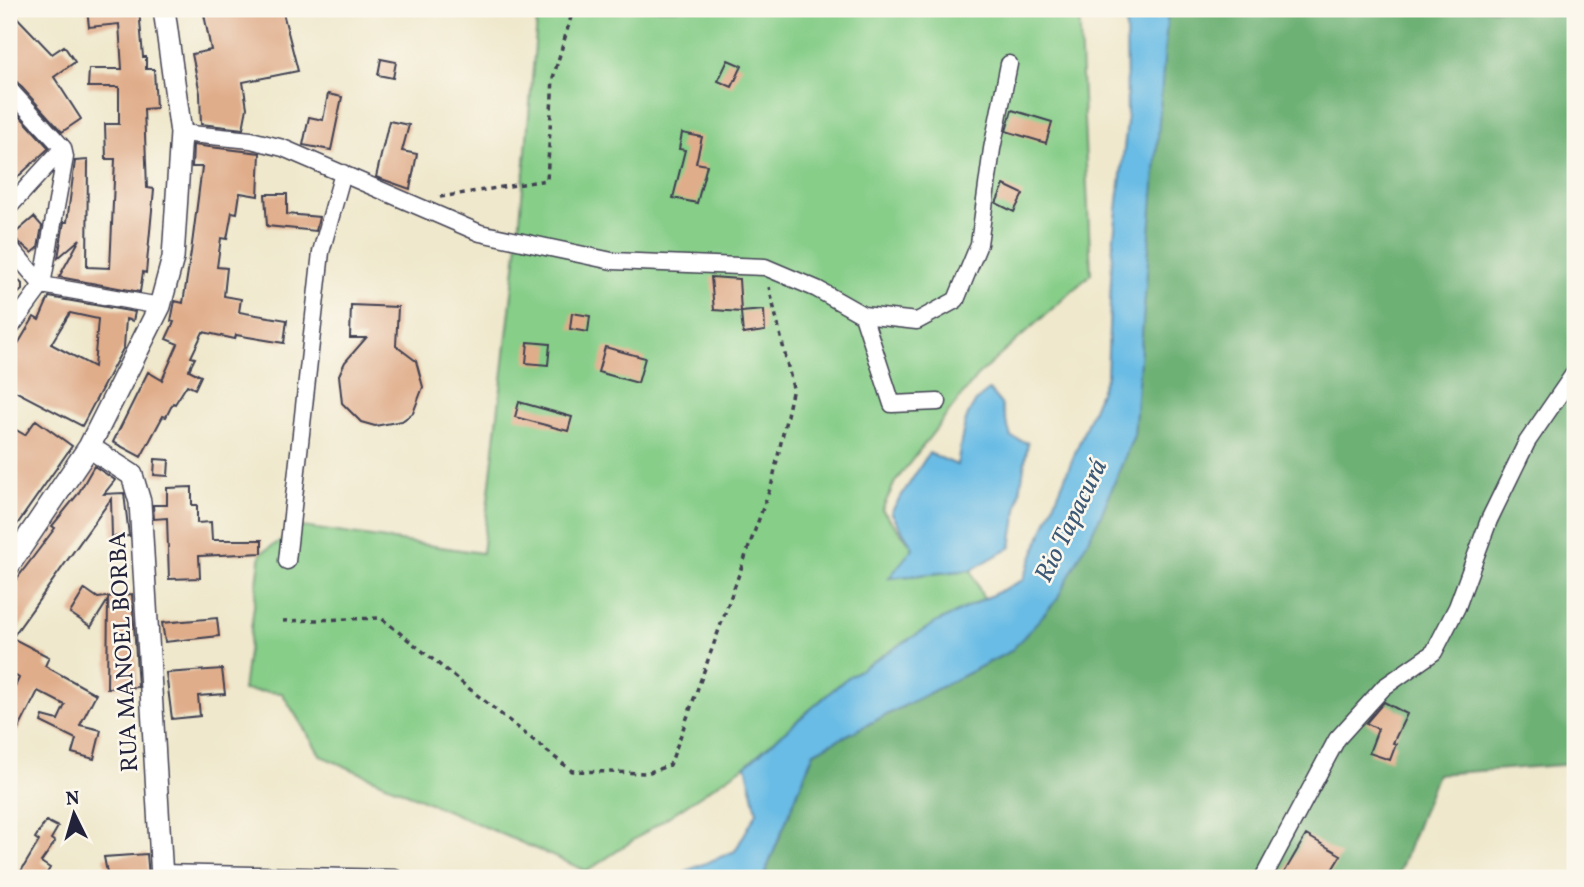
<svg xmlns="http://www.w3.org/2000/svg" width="1584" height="887" font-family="Vollkorn,serif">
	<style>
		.green { fill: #87ce89; stroke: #547862; stroke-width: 2 }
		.forest { fill: #6db175; stroke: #486a58; stroke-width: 2 }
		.water { fill: #69bce5; stroke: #466f90; stroke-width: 2 }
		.building { fill: #e0ad8b; fill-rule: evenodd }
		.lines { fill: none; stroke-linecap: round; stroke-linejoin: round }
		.street-casing { stroke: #414051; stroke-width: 19 }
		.secondary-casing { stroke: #414051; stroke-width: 24 }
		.path { stroke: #414051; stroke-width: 3.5; stroke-dasharray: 5 5; stroke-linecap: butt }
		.street { stroke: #fff; stroke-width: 16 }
		.secondary { stroke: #fff; stroke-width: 21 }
		.labels { text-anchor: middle; stroke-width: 5; stroke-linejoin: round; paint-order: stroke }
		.street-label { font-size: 24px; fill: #22223b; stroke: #fbf7ec }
		.water-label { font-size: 26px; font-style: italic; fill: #3b5876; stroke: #fbf7ec }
	</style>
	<rect width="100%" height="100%" fill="#fbf7ec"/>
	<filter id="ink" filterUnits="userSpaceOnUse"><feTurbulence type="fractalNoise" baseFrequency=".0143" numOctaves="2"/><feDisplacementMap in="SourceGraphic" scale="14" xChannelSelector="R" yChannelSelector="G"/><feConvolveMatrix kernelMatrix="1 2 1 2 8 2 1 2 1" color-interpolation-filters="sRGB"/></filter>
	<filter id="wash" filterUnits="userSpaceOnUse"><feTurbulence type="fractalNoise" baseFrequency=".00686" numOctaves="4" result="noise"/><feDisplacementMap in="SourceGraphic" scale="28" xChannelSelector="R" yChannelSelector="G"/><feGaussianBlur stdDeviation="1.57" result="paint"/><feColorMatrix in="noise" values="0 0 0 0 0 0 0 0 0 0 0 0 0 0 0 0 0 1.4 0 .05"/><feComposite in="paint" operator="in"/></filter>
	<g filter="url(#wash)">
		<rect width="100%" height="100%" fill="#efe8cc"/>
		<path class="green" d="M538 9H1079L1091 274 977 376 895 482 882 510 914 548 890 578 971 570 984 600 843 681 746 765 587 871 321 756 282 693 243 690 261 553 303 527 482 553 519 232Z"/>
		<path class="forest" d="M1167 9H1575V764L1437 774 1397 878H763L814 752 1011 651 1101 515 1134 435Z"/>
		<path class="water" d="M1126 9H1168L1134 435 1101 515 1056 601 1011 651 814 752 763 878H679L686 871 735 851 757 812 746 765 848 677 937 622 1023 580 1107 375 1112 254 1127 122Z
			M989 390 1001 404 1011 437 1028 443 1011 547 971 570 889 578 913 548 891 512 929 453 957 465C963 435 962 408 989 390Z"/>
		<g id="blocks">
			<path class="building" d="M9 9 52 54 64 46 75 62 54 77 81 119 62 132 17 82 9 79Z
				M87 9H139L143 57H146V69H154L156 108 144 109 147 188 154 189 146 273 143 272 140 292 59 277 80 239 58 258 64 222H67L75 161 88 160 87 267 110 268 115 159H106L105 124H119V87H88L89 69H122L119 24 89 27Z
				M203 9H282L298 71 243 82 247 108 243 129 201 124 200 93 192 54 211 50Z
				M381 59 396 62 393 78 378 75Z
				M728 60 742 66 732 87 718 81Z
				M328 94 342 97 331 150 303 145 309 117 323 120Z
				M9 104 49 148 9 185Z
				M1012 110 1052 122 1046 143 1006 131Z
				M389 121 409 125 402 151 417 154 410 189 376 177Z
				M682 133 702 137 696 163 707 165 697 203 673 198 685 150 679 149Z
				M193 145 260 153 258 196 240 193 237 213 232 212 227 239 221 238 217 267 227 268 224 296 241 299 239 312 287 320 284 343 236 335 235 339 203 332 191 357 195 358 189 370 201 376 195 389 187 385 175 404 173 403 166 417 163 416 141 457 113 442 148 372 162 380 178 344 166 339 174 322 171 321 175 301 183 303 191 252 202 167H192Z
				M1004 185 1023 194 1014 212 996 203Z
				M265 194H287V214L319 217 316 231 267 226Z
				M34 217 42 226 38 248 32 253 12 236Z
				M9 270 22 284V290L9 301Z
				M711 277 739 279 741 312 714 310Z
				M49 297 135 312 133 321 126 319 124 347 82 426 9 388V359L34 317 39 320ZM70 313 98 319 94 367 51 344Z
				M351 305 398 307 396 346 416 361 423 387 413 413 402 421 375 426 361 422 342 403 339 375 345 362 366 338H350Z
				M764 310 765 331 743 334 741 312Z
				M572 313 590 316 588 332 570 329Z
				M528 342 550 344 548 365 526 363Z
				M605 347 645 358 638 383 598 372Z
				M519 402 572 417 568 431 515 417Z
				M36 420 72 446 9 536V426L25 435Z
				M155 459 169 460 168 476 154 475Z
				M94 466 115 480 104 494 124 493 129 536 112 537 111 499 12 638 49 657 45 666 96 694 80 725 101 730 94 759 72 753 76 739 41 722 43 716 58 720 65 705 38 691 9 748V699L19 678 9 671V589L55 528 52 526 78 494Z
				M192 487V505H197V523L211 522 212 540H262V553L199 556 200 578 169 579 167 518 154 519 153 505H167V488Z
				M85 589 98 598 132 594 138 687 107 688 108 600 91 627 70 613Z
				M217 618 219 636 165 642 162 623Z
				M222 669 225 694 198 696 200 716 172 719 166 673Z
				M1384 702 1407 714 1393 743 1396 744 1390 760 1369 753 1378 729 1366 723Z
				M46 821 58 827 51 839 55 842 41 862 50 868 44 878H17L39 841 35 838Z
				M1306 835 1341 855 1327 878H1281Z
				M147 854 149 877 108 878 104 857Z"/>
		</g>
	</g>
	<g filter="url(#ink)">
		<use href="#blocks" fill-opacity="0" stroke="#414051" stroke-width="2"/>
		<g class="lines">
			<g class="street-casing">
				<path id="street" d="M9 89 63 148
					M181 133 251 140 283 148 480 233 612 261 765 267 817 289 863 315 892 404 938 402
					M9 207 63 148
					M9 246 42 285 160 306
					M863 315 917 321 956 300 979 244 992 149 1009 64
					M9 330 42 285 65 157 63 148
					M287 561 321 252 343 173
					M162 873 395 878
					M1263 878 1337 739 1384 687 1434 652 1457 607 1489 520 1527 442 1575 372"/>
			</g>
			<g class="secondary-casing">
				<path id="secondary" d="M89 447 132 475 140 502 162 878
					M9 565 89 447 160 306 173 258 181 133 164 9"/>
			</g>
			<path class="path" d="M440 197 547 180 553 78 571 17 570 9
				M283 621 381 618 572 771 647 773 670 765 772 483 793 388 769 287"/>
			<use href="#street" class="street"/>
			<use href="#secondary" class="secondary"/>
		</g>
	</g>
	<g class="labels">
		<g class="street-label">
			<text transform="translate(123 652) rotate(-93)" y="8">RUA MANOEL BORBA</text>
		</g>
		<g class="water-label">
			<text transform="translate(1070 520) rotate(-64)" y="9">Rio Tapacurá</text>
		</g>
	</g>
	<rect width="1584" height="887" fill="none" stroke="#fbf7ec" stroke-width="35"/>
	<g transform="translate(74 814) rotate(355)" stroke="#fbf7ec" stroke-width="5" paint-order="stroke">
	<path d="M0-5L12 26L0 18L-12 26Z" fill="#22223b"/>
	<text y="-10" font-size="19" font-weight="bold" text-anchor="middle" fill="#22223b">N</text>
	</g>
</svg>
